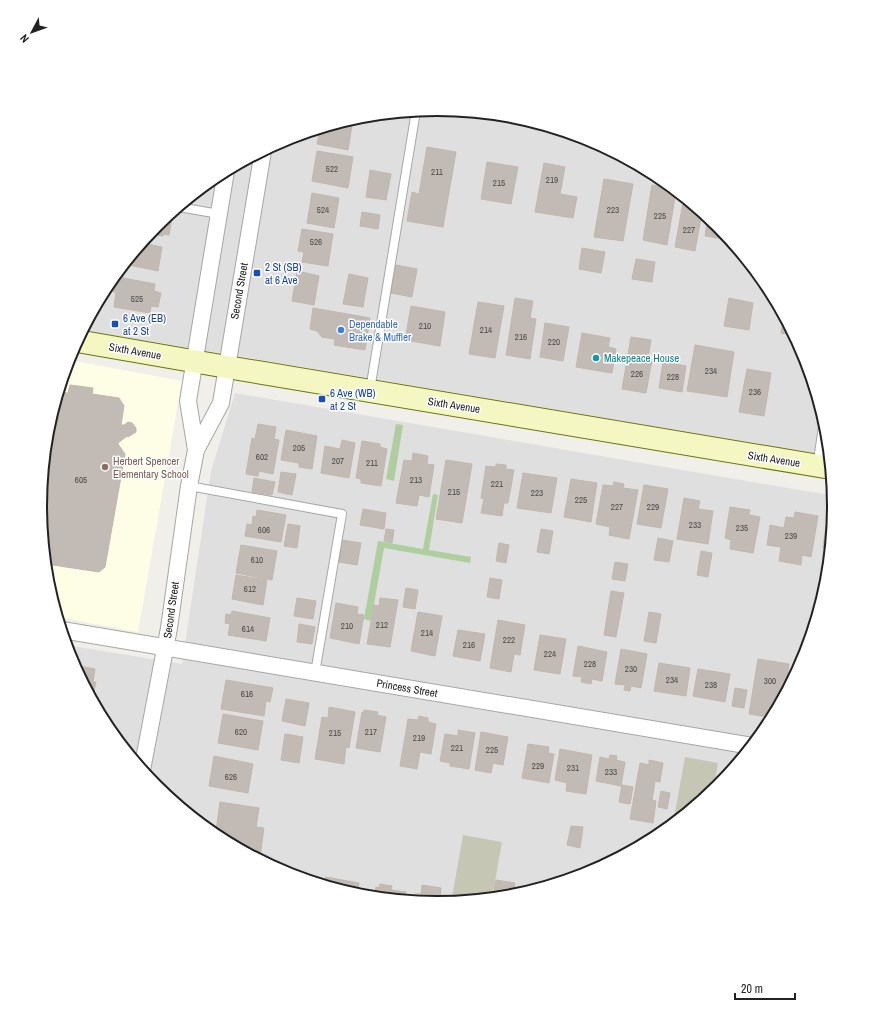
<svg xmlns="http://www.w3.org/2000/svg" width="875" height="1013" font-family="'Archivo Narrow',sans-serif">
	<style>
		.residential { fill: #e0dfdf }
		.education { fill: #fefee6 }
		.construction { fill: #c6c6b5 }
		.forest { fill: #aecea0 }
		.building { fill: #c2bbb5; stroke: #c2b6ac }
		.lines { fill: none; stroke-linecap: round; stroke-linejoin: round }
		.lane-casing { stroke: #a6a6a6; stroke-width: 10 }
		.street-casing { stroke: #a6a6a6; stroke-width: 18 }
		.secondary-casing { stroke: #6a760b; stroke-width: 24 }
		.lane { stroke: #fff; stroke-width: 8 }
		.street { stroke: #fff; stroke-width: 16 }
		.secondary { stroke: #f4f7c1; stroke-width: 22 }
		.transit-dot { fill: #1a4fb4; stroke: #fff; stroke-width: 1.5 }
		.shop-dot { fill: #3f7fe0; stroke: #fff; stroke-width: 1.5 }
		.culture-dot { fill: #0f9aa8; stroke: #fff; stroke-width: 1.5 }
		.education-dot { fill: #8d6e63; stroke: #fff; stroke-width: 1.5 }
		.labels { text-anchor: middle; stroke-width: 3; stroke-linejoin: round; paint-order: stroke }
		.number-label { font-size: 9px; fill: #4a4847 }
		.transit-label { font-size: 11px; fill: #164399; stroke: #fff; text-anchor: start }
		.street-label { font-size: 11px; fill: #222; stroke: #fff }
		.shop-label { font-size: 11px; fill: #366cbe; stroke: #fff; text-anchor: start }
		.culture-label { font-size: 11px; fill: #0d838f; stroke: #fff; text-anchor: start }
		.education-label { font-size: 11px; fill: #785e54; stroke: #fff; text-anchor: start }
		.rim { fill: none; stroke: #222; stroke-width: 2 }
	</style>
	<rect width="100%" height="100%" fill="#f1efe9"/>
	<path class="residential" d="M438 109 515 117 590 139 659 176 719 226 768 286 805 355 827 429 830 456 83 330 107 285 157 225 217 176 286 139 360 117Z
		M235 393 834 496 835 507 827 584 805 659 768 728 718 788 658 837 589 874 515 896 437 904 360 896 285 874 216 837 156 787 107 727 70 658 66 645 182 664 211 471Z"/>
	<path class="education" d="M69 360 182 381 138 632 58 617 48 584 40 506 48 429Z"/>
	<path class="construction" d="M685 757 718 763 713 792 680 819 674 818Z
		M463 835 502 842 492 899 451 903Z"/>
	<path class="forest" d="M396 424 403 425 394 481 386 479Z
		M433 494 438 495 429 550 471 557 470 563 384 548 371 621 364 619 378 541 423 549Z"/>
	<path class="building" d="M353 119 348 150 317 144 320 129Z
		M427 147 456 152 443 227 407 221 412 192 419 194Z
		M317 151 353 157 348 188 312 181Z
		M487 162 518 167 511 204 481 199Z
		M544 163 565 167 560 194 577 197 573 218 535 212Z
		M370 170 391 174 386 200 366 197Z
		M604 179 633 184 623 241 594 237Z
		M652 185 674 189 676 191 667 245 643 240Z
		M312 193 339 198 334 228 307 223Z
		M684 197 702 212 695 251 675 247Z
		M173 212 169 235 164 234 163 236 150 234 157 225Z
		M362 212 380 215 378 229 360 226Z
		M708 217 719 226 731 240 705 236Z
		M302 229 333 234 328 266 302 262 304 252 298 251Z
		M142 243 162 247 158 271 124 264Z
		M582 248 605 252 601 273 579 269Z
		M636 259 655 262 652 282 632 279Z
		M396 265 417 269 412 297 391 293Z
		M297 271 319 276 314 305 292 301Z
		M117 274 123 275V278L155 284 154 291 161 293 158 307 151 306 150 313 114 307 116 292H113L114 289 109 287V283Z
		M349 274 368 278 363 307 343 304Z
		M515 298 533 301 530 318 536 319 530 359 506 355Z
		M729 298 753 303 749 330 724 326Z
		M478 302 504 306 495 358 469 354Z
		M411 306 445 312 440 346 405 340Z
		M313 308 370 318 365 350 334 345 335 339 322 337 317 331 310 329Z
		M784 316 794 335 781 333Z
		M545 323 569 327 563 361 540 357Z
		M582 333 610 338 608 347 616 349 612 373 576 367Z
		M631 337 651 340 648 359 652 360 646 393 622 389Z
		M695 345 734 352 727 397 687 391Z
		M663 362 686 366 682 392 659 388Z
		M747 369 771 373 764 416 739 412Z
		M70 385 93 388 92 394 119 398 124 406 121 425H124L128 422 132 423 136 428V432L128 437 127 436 118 443V444L125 454 105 567 99 572 46 564 40 506 48 429 59 392 68 393Z
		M258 424 276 427 274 439 279 440 273 474 259 471 258 476 246 474 252 438 255 439Z
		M286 430 317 436 312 469 299 467V463L281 460Z
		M342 440 355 443 349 478 321 473 325 446 340 449Z
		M362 441 380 444V447L387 449 381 486 361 483V479L356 478Z
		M413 453 428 456 427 464 434 465 429 497 419 495 417 506 396 503 404 460 412 461Z
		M446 460 472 464 462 523 436 519Z
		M496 464 506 465V469L514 470 508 503H504L502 516 481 513 484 499 481 498 486 466 496 467Z
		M281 472 296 474 292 495 278 492Z
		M523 473 557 478 551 513 517 508Z
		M254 478 275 482 272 495 252 492Z
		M571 479 597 483 591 522 564 517Z
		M614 482 624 484 623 488 638 490 629 539 609 535 610 527 596 524 603 485 613 486Z
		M644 485 668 489 661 528 637 524Z
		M684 498 700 501 698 509 713 511 708 544 677 539Z
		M730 507 750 510 749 515 760 517 753 553 730 549 731 540 725 538Z
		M363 509 386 513 384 529 360 525Z
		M257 510 286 515 281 542 245 536 247 524 252 525 253 516 256 517Z
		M795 512 818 516 811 557 802 555 801 565 779 561 781 547 767 545 770 525 784 528 786 517 794 518Z
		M288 524 300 526 297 548 284 546Z
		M826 525 833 527 831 549 823 548Z
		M386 529 394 530 392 543 384 541Z
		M541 529 553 531 549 554 537 552Z
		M658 538 673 541 669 562 654 560Z
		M342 540 361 543 357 565 339 562Z
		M499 543 509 545 506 563 496 561Z
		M241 545 277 551 272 580 236 573Z
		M701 551 712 553 708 577 697 575Z
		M615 562 628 564 625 581 612 579Z
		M236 575 267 580 263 605 232 599Z
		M490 578 502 580 499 599 487 597Z
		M406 588 418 590 415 609 403 607Z
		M611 591 624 593 616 637 604 635Z
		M297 598 316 601 313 619 294 616Z
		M380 598 398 600 390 647 367 644 374 605 379 606Z
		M336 603 358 607 357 614 364 615 359 644 330 638Z
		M232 611 270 618 266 641 228 635 230 624 225 623 226 614 231 615Z
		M418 612 442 616 435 656 411 651Z
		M649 612 661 614 656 643 644 641Z
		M498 620 525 625 520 655 514 654 511 672 490 668Z
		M299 624 315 627 312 644 297 642Z
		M458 630 485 634 480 661 453 656Z
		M540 635 566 639 560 674 534 670Z
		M578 646 607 652 602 681 592 679 591 684 581 682 582 677 573 676Z
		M621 649 647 654 641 688 631 686 630 691 624 690 625 685 615 684Z
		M758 659 789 664 784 698 773 718 749 714Z
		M659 663 690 668 686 696 654 691Z
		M74 665 95 669 93 682H96L94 691 92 690 90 696Z
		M698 669 730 674 725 702 693 696Z
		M226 680 273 688 270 702 266 701 264 716 221 709Z
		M735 688 747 690 744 708 732 706Z
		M286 699 309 703 305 726 282 721Z
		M329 707 355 712 349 748 346 747 344 764 315 759 322 717 328 718Z
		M364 710 378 712 377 715 386 717 380 752 356 748 362 712 364 713Z
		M223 714 263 721 258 750 218 743Z
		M419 716 428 718V722L436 724 431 754 420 752 417 769 400 766 408 719 418 720Z
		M458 730 475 733 469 769 450 766V763L440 761 445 734 458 736Z
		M481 732 508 737 503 765 493 763 491 773 475 770Z
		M285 734 303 737 299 763 281 760Z
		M528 744 549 747 548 753 554 754 549 783 522 778Z
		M560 749 592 755 586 794 566 791 567 783 555 780Z
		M610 755 617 756 616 760 625 762 621 786 596 781 600 757 609 759Z
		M214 756 253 764 248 793 209 786Z
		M649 760 663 763 660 782 655 781 652 800 656 801 653 823 630 819 640 763 649 765Z
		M622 785 633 787 630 804 619 802Z
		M661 791 670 793 667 809 658 807Z
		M220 802 259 808 256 827 264 828 260 857 252 856 216 837 208 830 216 831Z
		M571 826 583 827 580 848 567 845Z
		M283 873 317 878 316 883 285 874Z
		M326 877 359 883 357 896 324 886Z
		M496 880 515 883 513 893 520 895 515 896 493 899Z
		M380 884 392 886 391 890 406 892 404 901 374 898 376 887 379 888Z
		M422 885 441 888 440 898 447 899V903L437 904 414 902 415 894H421Z"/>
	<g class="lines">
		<g class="lane-casing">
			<path id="lane" d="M179 207 219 214
				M370 390 416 111
				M189 486 342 514 315 673"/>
		</g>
		<g class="street-casing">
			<path id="street" d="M196 450 188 401 226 171
				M821 467 827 427
				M62 630 752 746
				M142 770 169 628 189 486 196 450 221 403 263 151"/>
		</g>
		<g class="secondary-casing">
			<path id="secondary" d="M77 341 227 367 831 468"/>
		</g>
		<use href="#lane" class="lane"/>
		<use href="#street" class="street"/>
		<use href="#secondary" class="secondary"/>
	</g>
	<g class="transit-dot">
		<rect x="253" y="269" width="8" height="8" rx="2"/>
		<rect x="111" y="320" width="8" height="8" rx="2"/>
		<rect x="318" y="395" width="8" height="8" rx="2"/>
	</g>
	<circle class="shop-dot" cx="341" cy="330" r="4"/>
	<circle class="culture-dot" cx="596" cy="358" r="4"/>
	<circle class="education-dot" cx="105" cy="467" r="4"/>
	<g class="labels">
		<g class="number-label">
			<text x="332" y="172">522</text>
			<text x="437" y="175">211</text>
			<text x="552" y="183">219</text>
			<text x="499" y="186">215</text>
			<text x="323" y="213">524</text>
			<text x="613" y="213">223</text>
			<text x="660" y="219">225</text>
			<text x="689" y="233">227</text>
			<text x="316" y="245">526</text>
			<text x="137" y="302">525</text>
			<text x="425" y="329">210</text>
			<text x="486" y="333">214</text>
			<text x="521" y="340">216</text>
			<text x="554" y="345">220</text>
			<text x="711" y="374">234</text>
			<text x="637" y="377">226</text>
			<text x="673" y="380">228</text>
			<text x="755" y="395">236</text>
			<text x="299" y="451">205</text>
			<text x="262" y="460">602</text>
			<text x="338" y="464">207</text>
			<text x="372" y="466">211</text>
			<text x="81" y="483">605</text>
			<text x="416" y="483">213</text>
			<text x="497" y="487">221</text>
			<text x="454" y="495">215</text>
			<text x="537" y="496">223</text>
			<text x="581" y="503">225</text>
			<text x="617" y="510">227</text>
			<text x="653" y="510">229</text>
			<text x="695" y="528">233</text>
			<text x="742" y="531">235</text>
			<text x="264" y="533">606</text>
			<text x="791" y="539">239</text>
			<text x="257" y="563">610</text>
			<text x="250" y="592">612</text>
			<text x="382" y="628">212</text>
			<text x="347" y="629">210</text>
			<text x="248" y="632">614</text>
			<text x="427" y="636">214</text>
			<text x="509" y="643">222</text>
			<text x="469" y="648">216</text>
			<text x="550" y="657">224</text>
			<text x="590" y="667">228</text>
			<text x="631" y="672">230</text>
			<text x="672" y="683">234</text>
			<text x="770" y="684">300</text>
			<text x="711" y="688">238</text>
			<text x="247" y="697">616</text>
			<text x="241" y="735">620</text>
			<text x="371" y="735">217</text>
			<text x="335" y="736">215</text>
			<text x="419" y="741">219</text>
			<text x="457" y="751">221</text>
			<text x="492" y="753">225</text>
			<text x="538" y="769">229</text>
			<text x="573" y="771">231</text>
			<text x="611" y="775">233</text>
			<text x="231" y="780">626</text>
		</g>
		<g class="transit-label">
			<text x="265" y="271">2 St (SB)<tspan x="265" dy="13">at 6 Ave</tspan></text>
			<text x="123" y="322">6 Ave (EB)<tspan x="123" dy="13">at 2 St</tspan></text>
			<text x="330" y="397">6 Ave (WB)<tspan x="330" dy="13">at 2 St</tspan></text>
		</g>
		<g class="street-label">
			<text transform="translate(239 291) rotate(-80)" y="4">Second Street</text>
			<text transform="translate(135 351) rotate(10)" y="4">Sixth Avenue</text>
			<text transform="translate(454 405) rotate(9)" y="4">Sixth Avenue</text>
			<text transform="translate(774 459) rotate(9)" y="4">Sixth Avenue</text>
			<text transform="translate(171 610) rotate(-82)" y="4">Second Street</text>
			<text transform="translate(407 688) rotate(10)" y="4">Princess Street</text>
		</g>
		<g class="shop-label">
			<text x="349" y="328">Dependable<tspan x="349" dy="13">Brake &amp; Muffler</tspan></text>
		</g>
		<g class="culture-label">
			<text x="604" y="362">Makepeace House</text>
		</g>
		<g class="education-label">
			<text x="113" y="465">Herbert Spencer<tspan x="113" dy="13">Elementary School</tspan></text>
		</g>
	</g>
	<path d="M0 0H875V1013H0ZM47 506a390 390 0 1 1 780 0a390 390 0 1 1-780 0Z" fill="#fff" fill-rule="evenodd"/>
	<path class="rim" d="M47 506a390 390 0 1 1 780 0a390 390 0 1 1-780 0Z"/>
	<g transform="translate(32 32) rotate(229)" stroke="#ffffff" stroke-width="3" paint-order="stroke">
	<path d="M0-3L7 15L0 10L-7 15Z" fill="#222222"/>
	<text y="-6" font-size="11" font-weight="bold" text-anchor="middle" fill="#222222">N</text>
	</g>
	<path d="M735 993v6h60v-6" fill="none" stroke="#222222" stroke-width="2"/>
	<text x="741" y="993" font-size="12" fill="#222222" stroke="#ffffff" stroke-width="3" paint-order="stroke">20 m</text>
</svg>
